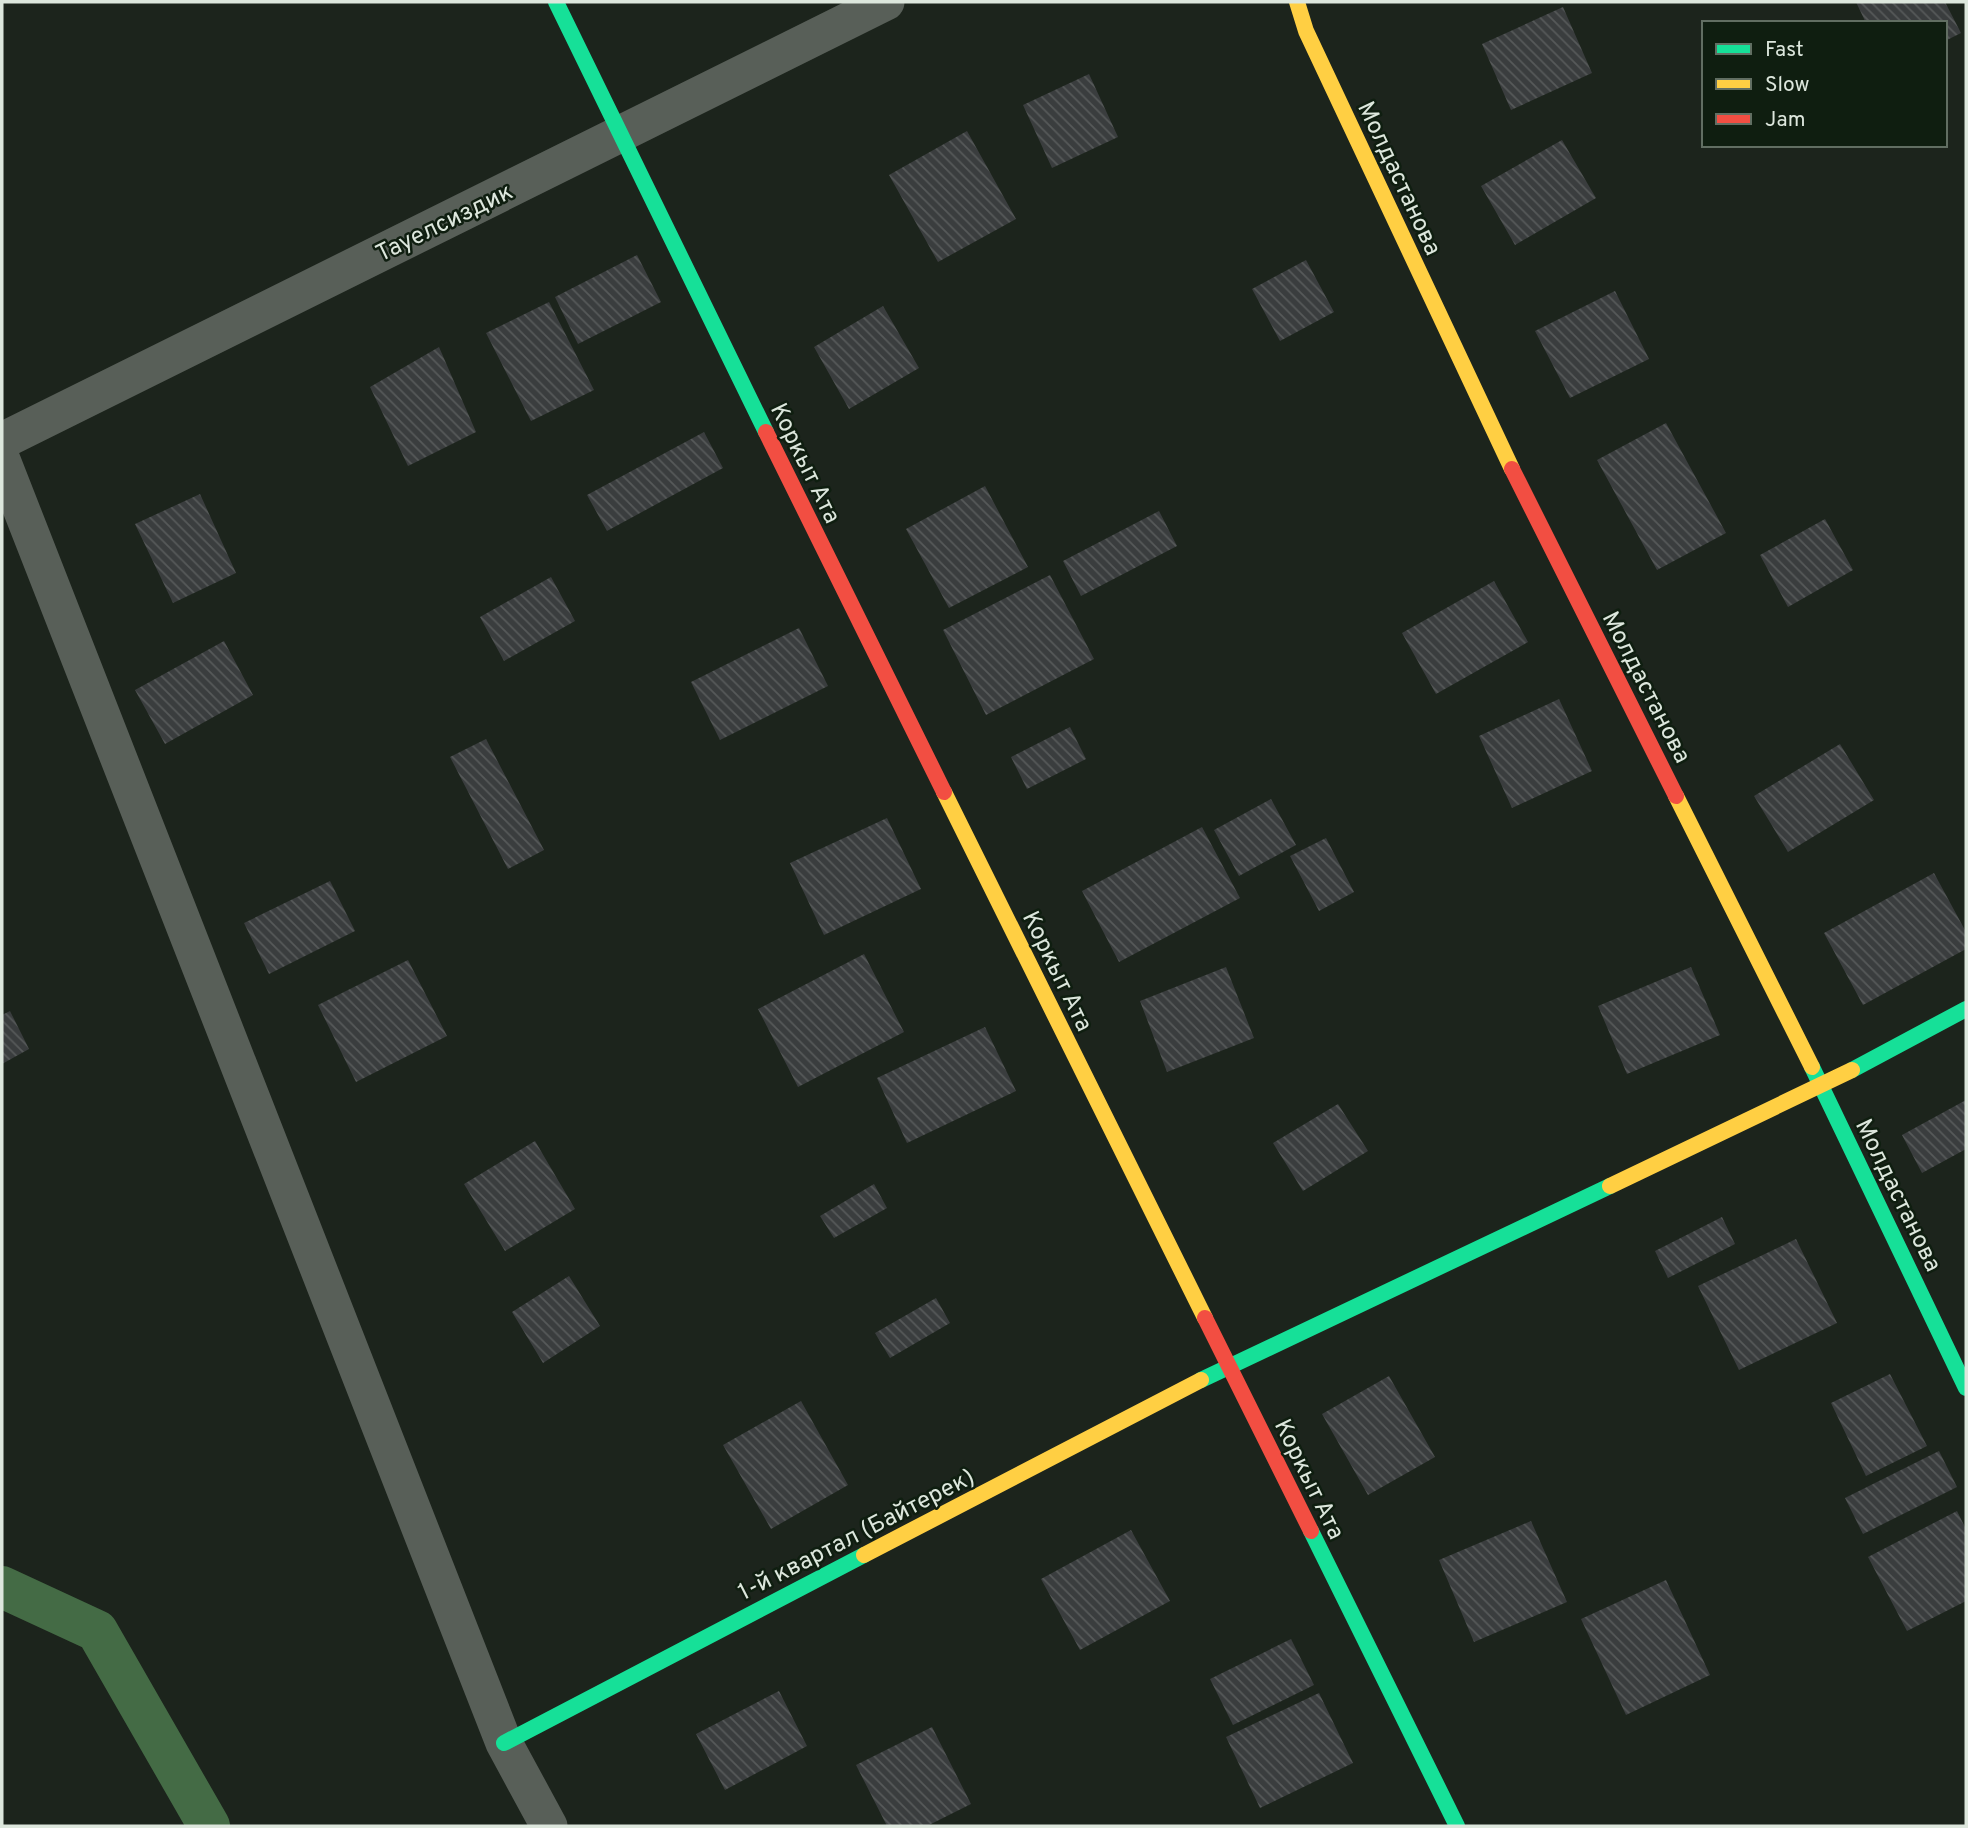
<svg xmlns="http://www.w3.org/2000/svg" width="1968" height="1828" font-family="Overpass,sans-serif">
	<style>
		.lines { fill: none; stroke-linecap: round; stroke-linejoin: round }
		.canal { stroke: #446b45; stroke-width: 42 }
		.building { fill: url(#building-back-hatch) }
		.street { stroke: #585f58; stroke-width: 37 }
		.fast { stroke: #16e098; stroke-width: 16 }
		.slow { stroke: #ffcf43; stroke-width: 16 }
		.jam { stroke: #f24e42; stroke-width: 16 }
		.labels { text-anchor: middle; stroke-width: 5; stroke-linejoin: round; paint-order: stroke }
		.street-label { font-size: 24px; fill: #dde7dd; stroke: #0f1e10 }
	</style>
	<defs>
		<pattern id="building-back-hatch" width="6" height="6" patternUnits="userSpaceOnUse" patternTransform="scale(1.75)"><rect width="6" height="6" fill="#3a3d3e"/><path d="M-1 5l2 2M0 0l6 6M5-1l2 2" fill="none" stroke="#565959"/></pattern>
	</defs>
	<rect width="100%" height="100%" fill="#1c241c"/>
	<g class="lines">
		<path class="canal" d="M2 1587 97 1631 209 1826"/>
	</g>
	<path class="building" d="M1856 2H1945L1961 33 1945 41V23H1866Z
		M1563 7 1592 73 1511 110 1482 44Z
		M1089 74 1118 137 1052 168 1023 105Z
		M967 131 1016 219 938 262 889 175Z
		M1562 140 1596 198 1515 245 1481 186Z
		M637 255 661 302 578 344 555 297Z
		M1306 260 1334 312 1280 341 1252 289Z
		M1615 291 1649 359 1570 398 1535 331Z
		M549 302 594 390 531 421 486 333Z
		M883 306 919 368 849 409 814 347Z
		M439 347 476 432 408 466 370 387Z
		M1666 423 1726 533 1657 570 1597 460Z
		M704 432 723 468 607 531 587 495Z
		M985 486 1028 567 949 608 906 529Z
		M200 494 236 573 173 603 135 524Z
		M1159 511 1177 546 1081 596 1063 561Z
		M1825 519 1853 570 1788 607 1760 555Z
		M1050 575 1094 659 986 715 943 630Z
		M551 577 575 621 504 661 480 617Z
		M1494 581 1528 642 1436 694 1402 633Z
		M799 628 828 686 720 740 691 682Z
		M224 641 253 695 165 744 135 690Z
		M1559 699 1592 771 1512 808 1479 736Z
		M1070 727 1086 759 1027 789 1011 757Z
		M486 739 544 850 508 869 450 757Z
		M1840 744 1874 800 1788 852 1754 796Z
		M1271 799 1296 845 1239 876 1214 830Z
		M887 818 921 889 824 935 790 863Z
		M1202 827 1240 898 1119 962 1082 891Z
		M1326 838 1354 892 1319 911 1290 856Z
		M1934 873 1966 932V949L1863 1005 1824 933Z
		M330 881 355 931 269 974 244 923Z
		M864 954 904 1032 798 1087 758 1009Z
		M408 960 447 1036 356 1082 318 1005Z
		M1226 967 1254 1038 1167 1072 1140 1001Z
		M1691 967 1720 1035 1627 1074 1598 1006Z
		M10 1011 29 1049 2 1064V1015Z
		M985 1027 1016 1091 907 1143 877 1078Z
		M1966 1100V1149L1922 1173 1902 1135Z
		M1338 1104 1368 1151 1303 1191 1273 1143Z
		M535 1141 575 1209 505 1251 464 1184Z
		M874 1184 887 1208 834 1238 820 1216Z
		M1722 1217 1735 1244 1668 1278 1655 1251Z
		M1796 1239 1837 1323 1739 1370 1698 1286Z
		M569 1276 600 1326 543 1363 512 1312Z
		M936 1298 950 1323 890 1358 875 1333Z
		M1890 1374 1927 1446 1866 1476 1831 1403Z
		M1389 1376 1435 1457 1368 1495 1322 1414Z
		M801 1401 848 1485 771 1529 723 1445Z
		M1939 1451 1957 1487 1863 1534 1845 1498Z
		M1957 1511 1966 1529V1601L1907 1631 1868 1557Z
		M1531 1521 1567 1602 1474 1642 1439 1560Z
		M1131 1530 1170 1601 1080 1650 1041 1579Z
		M1666 1580 1710 1675 1626 1715 1581 1619Z
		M1291 1639 1314 1685 1233 1725 1210 1679Z
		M779 1691 807 1746 725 1790 696 1734Z
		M1319 1693 1353 1763 1260 1808 1226 1737Z
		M932 1727 971 1804 927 1826H887L856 1765Z"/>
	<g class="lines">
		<path class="street" d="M2 441 886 2
			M2 460 504 1743 549 1826"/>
		<path class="fast" d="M556 2 766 432
			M1812 1067 1966 1388
			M1852 1070 1966 1009
			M1201 1380 1610 1186
			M1311 1531 1457 1826
			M504 1743 864 1555"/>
		<path class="slow" d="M1297 2 1306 31 1512 469
			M944 792 1205 1318
			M1676 796 1812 1067
			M1610 1186 1852 1070
			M864 1555 1201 1380"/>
		<path class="jam" d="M766 432 944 792
			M1512 469 1676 796
			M1205 1318 1311 1531"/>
	</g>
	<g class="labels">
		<g class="street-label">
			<text transform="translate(1400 178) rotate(65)" y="8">Молдастанова</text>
			<text transform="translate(444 222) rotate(-26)" y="8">Тауелсиздик</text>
			<text transform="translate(806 463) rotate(64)" y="8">Коркыт Ата</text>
			<text transform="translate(1647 687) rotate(63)" y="8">Молдастанова</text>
			<text transform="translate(1058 971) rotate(64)" y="8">Коркыт Ата</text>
			<text transform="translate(1899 1195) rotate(64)" y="8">Молдастанова</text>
			<text transform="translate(1310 1479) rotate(64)" y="8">Коркыт Ата</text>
			<text transform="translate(856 1534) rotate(-27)" y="8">1-й квартал (Байтерек)</text>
		</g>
	</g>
	<rect width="1968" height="1828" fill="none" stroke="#dde7dd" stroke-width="7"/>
	<rect x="1702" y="21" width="245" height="126" fill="#0f1e10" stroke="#616e62" stroke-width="2"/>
	<rect x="1716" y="44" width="35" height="10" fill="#16e098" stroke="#616e62" stroke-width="2"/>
	<text x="1765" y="56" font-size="21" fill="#dde7dd">Fast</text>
	<rect x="1716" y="79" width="35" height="10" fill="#ffcf43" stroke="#616e62" stroke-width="2"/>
	<text x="1765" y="91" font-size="21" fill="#dde7dd">Slow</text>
	<rect x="1716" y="114" width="35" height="10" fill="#f24e42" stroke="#616e62" stroke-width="2"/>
	<text x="1765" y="126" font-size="21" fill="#dde7dd">Jam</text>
</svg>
